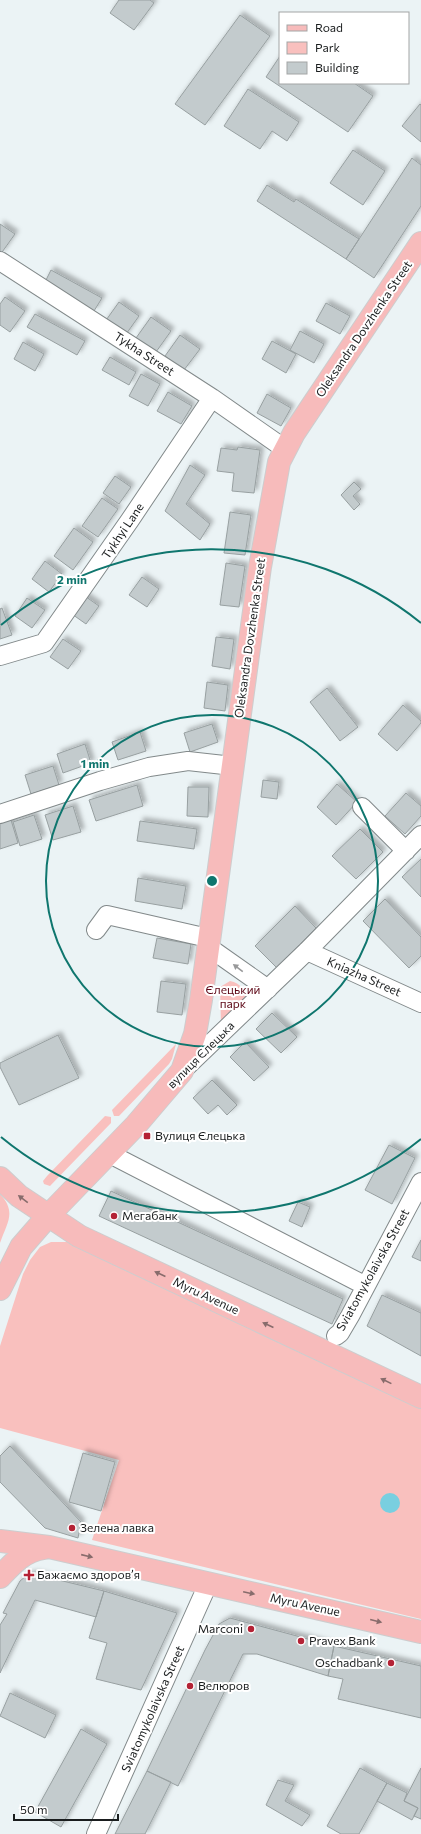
<svg xmlns="http://www.w3.org/2000/svg" width="421" height="1834" font-family="Commissioner,sans-serif">
	<style>
		.green { fill: #f9c0be }
		.water { fill: #79cfe0 }
		.building { fill: #c3cbcd; stroke: #98a0a1; filter: url(#shadow) }
		.lines { fill: none; stroke-linecap: round; stroke-linejoin: round }
		.minor-casing { stroke: #82898a; stroke-width: 20 }
		.major-casing { stroke: #cdcdce; stroke-width: 24 }
		.minor { stroke: #fff; stroke-width: 18 }
		.major { stroke: #f7bbbb; stroke-width: 22 }
		.oneway { fill: #98999a }
		.oneway2 { fill: #886c6c }
		.ring { fill: none; stroke: #0f766e; stroke-width: 2 }
		.poi-dot { fill: #b42235; stroke: #fff; stroke-width: 1.5 }
		.labels { text-anchor: middle; stroke-width: 4; stroke-linejoin: round; paint-order: stroke }
		.street-label { font-size: 12px; fill: #1a1d1e; stroke: #fff }
		.park-label { font-size: 12px; fill: #5c0514; stroke: #fff }
		.poi-label { font-size: 12px; fill: #1a1d1e; stroke: #fff; text-anchor: start }
		.centre { fill: #0f766e; stroke: #fff; stroke-width: 2 }
		.ring-label { font-size: 12px; text-anchor: middle; font-weight: bold; fill: #0f766e; stroke: #fff; stroke-width: 4; stroke-linejoin: round; paint-order: stroke }
	</style>
	<defs>
		<filter id="shadow"><feDropShadow dx="3.5" dy="-3.5" stdDeviation="2" flood-color="#0004"/></filter>
	</defs>
	<rect width="100%" height="100%" fill="#ebf3f5"/>
	<path class="green" d="M230 981C241 983 245 991 247 1001L221 1025 220 987Z
		M176 1044 172 1059 169 1064 119 1116H114L112 1110Z
		M105 1116 111 1117V1123L50 1186 44 1184 43 1181 47 1176Z
		M0 1194C17 1212 7 1223 0 1243Z
		M51 1242H73L421 1405V1619L92 1540 119 1460 0 1428V1346L23 1274 30 1260 40 1247Z"/>
	<path class="water" d="M380 1503a10 10 0 1 1 20 0a10 10 0 1 1-20 0Z"/>
	<path class="building" d="M119 0H150L154 3 134 30 110 13Z
		M240 15 270 36 205 125 175 104Z
		M280 56V83H354L373 96 348 132 266 77Z
		M248 89 299 122 287 141 272 131 260 149 224 126Z
		M420 104 421 105V142L402 126Z
		M353 150 385 171 363 205 330 183Z
		M412 158 421 165V206L374 278 346 259Z
		M267 185 294 202 296 199 359 239 346 259 257 201Z
		M0 224 15 234 0 255Z
		M51 270 102 298 94 311 44 284Z
		M5 297 25 311 10 332 0 325V304Z
		M119 302 139 316 124 337 104 323Z
		M326 303 350 316 340 334 316 321Z
		M35 314 85 341 77 355 27 327Z
		M151 317 171 331 156 352 136 338Z
		M300 331 324 344 314 363 290 350Z
		M180 335 200 349 184 370 165 356Z
		M272 341 296 354 286 373 262 359Z
		M23 342 44 354 35 371 14 359Z
		M110 357 136 372 129 385 102 370Z
		M141 374 160 384 148 406 129 396Z
		M168 392 192 406 181 424 157 411Z
		M267 394 291 408 281 426 257 413Z
		M238 447 260 450 254 493 232 491 234 473 217 471 221 448 237 450Z
		M190 465 205 475 186 504 210 524 200 540 165 511Z
		M115 476 131 487 119 504 103 493Z
		M354 482 361 489 353 496 360 504 354 510 341 495Z
		M102 498 118 509 98 537 82 526Z
		M230 512 251 515 245 555 224 553Z
		M74 528 93 542 73 570 54 556Z
		M45 561 62 574 49 592 32 579Z
		M226 563 245 566 239 607 220 605Z
		M142 577 159 589 147 607 129 595Z
		M82 594 99 606 86 624 69 612Z
		M27 598 45 610 32 628 15 616Z
		M2 608 12 635 0 639V609Z
		M216 637 234 639 230 669 212 666Z
		M63 639 81 651 68 669 50 657Z
		M207 682 228 685 225 711 204 708Z
		M327 688 358 727 340 741 310 702Z
		M403 705 421 721V723L397 751 378 734Z
		M212 724 218 742 190 752 184 733Z
		M140 732 146 751 118 760 112 742Z
		M85 744 91 763 63 773 57 754Z
		M53 766 59 785 31 794 25 775Z
		M263 780 279 782 277 799 261 797Z
		M337 784 357 802 336 825 317 807Z
		M137 785 143 806 96 821 89 800Z
		M188 787H209L208 817 187 816Z
		M406 793 421 806V816L405 834 385 816Z
		M73 806 81 832 53 840 45 815Z
		M34 815 42 839 20 846 13 822Z
		M11 820 18 843 0 849V823Z
		M140 821 197 829 194 849 137 841Z
		M360 829 383 852 356 879 332 856Z
		M421 859V897L402 877Z
		M138 878 186 886 182 909 135 901Z
		M385 899 421 937V956L409 968 363 921Z
		M295 906 316 928 277 968 255 946Z
		M157 938 191 944 188 964 153 958Z
		M161 981 186 984 182 1015 157 1012Z
		M272 1013 297 1037 281 1053 256 1029Z
		M58 1035 79 1078 19 1105 0 1067V1063Z
		M245 1042 269 1067 254 1081 230 1057Z
		M212 1080 237 1105 227 1115 218 1105 208 1114 193 1098Z
		M389 1145 415 1158 392 1204 365 1190Z
		M111 1191 343 1299 332 1324 99 1216Z
		M298 1202 310 1207 302 1227 289 1221Z
		M421 1240V1261L412 1257Z
		M382 1295 421 1313V1356L367 1326Z
		M10 1446 81 1522 78 1538 45 1528 0 1482V1456Z
		M83 1453 115 1462 101 1511 69 1502Z
		M34 1574 104 1591 96 1617 35 1600 0 1673V1625L7 1614 3 1613 20 1581 26 1576Z
		M104 1591 177 1613 141 1690 96 1679 107 1643 89 1638Z
		M230 1618 334 1646 328 1676 257 1654H243L178 1786 147 1771 205 1650 219 1624Z
		M334 1646 421 1666V1718L338 1699 343 1679 328 1676Z
		M10 1693 56 1715 45 1738 0 1716Z
		M81 1729 107 1744 61 1827 35 1812Z
		M360 1768 387 1783 359 1834H341L327 1826Z
		M421 1768V1819L414 1816 418 1808 404 1801Z
		M147 1771 171 1782 145 1834H115Z
		M278 1780 294 1785 285 1801 310 1815 302 1826 266 1805Z
		M387 1783 407 1793 404 1801 418 1808 412 1820 377 1801Z"/>
	<g class="lines">
		<g class="minor-casing">
			<path id="minor" d="M0 261 212 398 285 449
				M0 656 44 643 130 520 212 398
				M362 807 406 851
				M0 814 100 781 149 767 188 761 233 766
				M96 930 107 915 208 938
				M207 946 268 989
				M307 951 421 1003
				M182 1071 307 951 421 835
				M108 1153 366 1286
				M336 1336 340 1333 350 1316 421 1182
				M96 1834 208 1584"/>
		</g>
		<g class="major-casing">
			<path id="major" d="M0 1178 19 1196 79 1236 421 1397
				M0 1289 21 1247 48 1216 136 1125 182 1071 195 1034 201 1000 260 567 279 462 294 433 421 243
				M0 1541 49 1547 421 1632
				M0 1577C13 1563 24 1551 44 1548"/>
		</g>
		<use href="#minor" class="minor"/>
		<use href="#major" class="major"/>
	</g>
	<defs><path id="oneway-solid" d="M-6-.8H1V-3.2L6.5 0L1 3.2V.8H-6Z"/></defs>
	<use class="oneway" href="#oneway-solid" transform="translate(238 968) rotate(-143)"/>
	<g class="oneway2">
		<use href="#oneway-solid" transform="translate(23 1199) rotate(-143)"/>
		<use href="#oneway-solid" transform="translate(160 1274) rotate(-155)"/>
		<use href="#oneway-solid" transform="translate(268 1325) rotate(-155)"/>
		<use href="#oneway-solid" transform="translate(386 1381) rotate(-154)"/>
		<use href="#oneway-solid" transform="translate(87 1556) rotate(13)"/>
		<use href="#oneway-solid" transform="translate(249 1593) rotate(12)"/>
		<use href="#oneway-solid" transform="translate(376 1621) rotate(14)"/>
	</g>
	<g class="ring">
		<circle cx="212" cy="881" r="166"/>
		<path d="M421 1139A332 332 0 0 1 1 1137M1 625A332 332 0 0 1 421 623"/>
	</g>
	<g class="poi-dot">
		<rect x="143" y="1132" width="8" height="8" rx="2"/>
		<circle cx="114" cy="1216" r="4"/>
		<circle cx="72" cy="1528" r="4"/>
		<path d="M27 1569h4v4h4v4h-4v4h-4v-4h-4v-4h4z"/>
		<circle cx="251" cy="1629" r="4"/>
		<circle cx="301" cy="1641" r="4"/>
		<circle cx="391" cy="1663" r="4"/>
		<circle cx="190" cy="1686" r="4"/>
	</g>
	<g class="labels">
		<g class="street-label">
			<text transform="translate(364 329) rotate(-56)" y="4">Oleksandra Dovzhenka Street</text>
			<text transform="translate(144 354) rotate(33)" y="4">Tykha Street</text>
			<text transform="translate(123 531) rotate(-56)" y="4">Tykhyi Lane</text>
			<text transform="translate(250 638) rotate(-82)" y="4">Oleksandra Dovzhenka Street</text>
			<text transform="translate(364 977) rotate(24)" y="4">Kniazha Street</text>
			<text transform="translate(201 1055) rotate(-45)" y="4">вулиця Єлецька</text>
			<text transform="translate(373 1270) rotate(-61)" y="4">Sviatomykolaivska Street</text>
			<text transform="translate(206 1296) rotate(25)" y="4">Myru Avenue</text>
			<text transform="translate(305 1605) rotate(12)" y="4">Myru Avenue</text>
			<text transform="translate(153 1709) rotate(-66)" y="4">Sviatomykolaivska Street</text>
		</g>
		<g class="park-label">
			<text x="233" y="994">Єлецький<tspan x="233" dy="14">парк</tspan></text>
		</g>
		<g class="poi-label">
			<text x="155" y="1140">Вулиця Єлецька</text>
			<text x="122" y="1220">Мегабанк</text>
			<text x="80" y="1532">Зелена лавка</text>
			<text x="37" y="1579">Бажаємо здоров’я</text>
			<text x="243" y="1633" text-anchor="end">Marconi</text>
			<text x="309" y="1645">Pravex Bank</text>
			<text x="383" y="1667" text-anchor="end">Oschadbank</text>
			<text x="198" y="1690">Велюров</text>
		</g>
	</g>
	<circle cx="212" cy="881" r="6" class="centre"/>
	<g class="ring-label">
		<text x="72" y="584">2 min</text>
		<text x="95" y="768">1 min</text>
	</g>
	<rect x="279" y="12" width="130" height="72" fill="#ffffff" stroke="#a3a5a5"/>
	<rect x="287" y="25" width="20" height="6" fill="#f7bbbb" stroke="#a3a5a5"/>
	<text x="315" y="32" font-size="12" fill="#1a1d1e">Road</text>
	<rect x="287" y="42" width="20" height="12" fill="#f9c0be" stroke="#a3a5a5"/>
	<text x="315" y="52" font-size="12" fill="#1a1d1e">Park</text>
	<rect x="287" y="62" width="20" height="12" fill="#c3cbcd" stroke="#a3a5a5"/>
	<text x="315" y="72" font-size="12" fill="#1a1d1e">Building</text>
	<path d="M14 1814v6h104v-6" fill="none" stroke="#1a1d1e" stroke-width="2"/>
	<text x="20" y="1814" font-size="12" fill="#1a1d1e" stroke="#ffffff" stroke-width="3" paint-order="stroke">50 m</text>
</svg>
